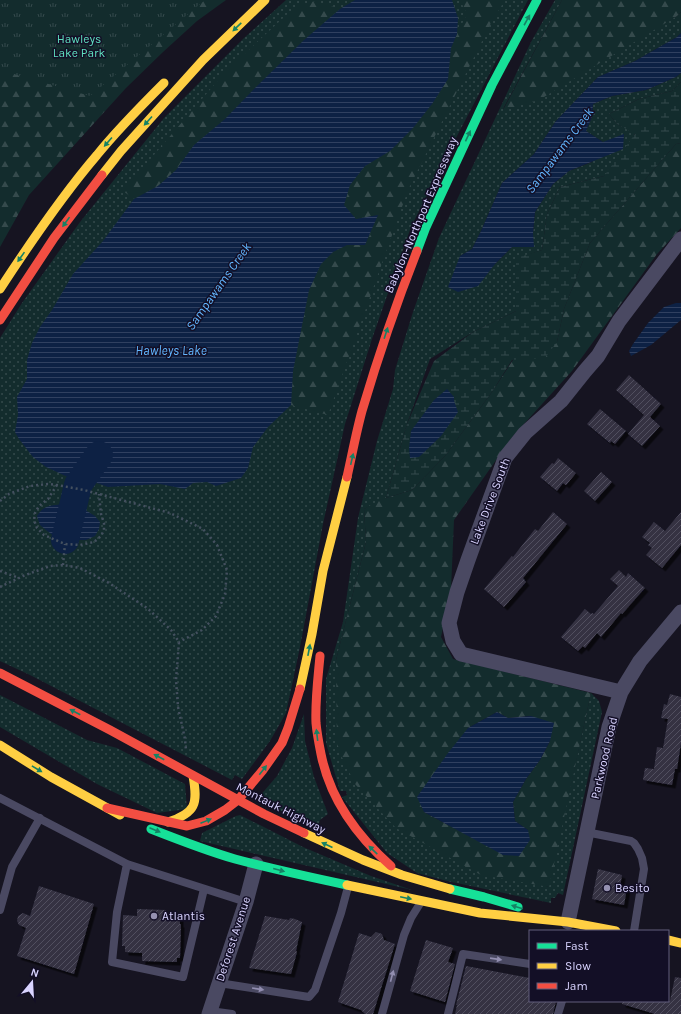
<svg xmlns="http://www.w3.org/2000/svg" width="681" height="1014" font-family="Karla,sans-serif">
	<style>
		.grass { fill: url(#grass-dots) }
		.forest { fill: url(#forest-firs); fill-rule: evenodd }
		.wetland { fill: url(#wetland-marsh) }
		.park { fill: url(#park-tufts) }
		.water { fill: url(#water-rules) }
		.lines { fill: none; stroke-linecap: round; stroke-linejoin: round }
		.river { stroke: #0d2144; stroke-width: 28 }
		.building { fill: url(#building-hatch); filter: url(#shadow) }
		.path { stroke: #44505f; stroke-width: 2.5; stroke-dasharray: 2 3; stroke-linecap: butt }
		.lane { stroke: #4a4962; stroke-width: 8 }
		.street { stroke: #4a4962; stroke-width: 15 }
		.fast { stroke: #16e098; stroke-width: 9 }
		.slow { stroke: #ffcf43; stroke-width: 9 }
		.jam { stroke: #f24e42; stroke-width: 9 }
		.oneway { fill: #158265 }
		.oneway2 { fill: #928eb0 }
		.poi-dot { fill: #9591b1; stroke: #130f26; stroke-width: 1.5 }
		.labels { text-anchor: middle; stroke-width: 3; stroke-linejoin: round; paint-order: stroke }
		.park-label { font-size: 12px; fill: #5fe0c0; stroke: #130f26 }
		.street-label { font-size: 12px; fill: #d9d4ff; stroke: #130f26 }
		.poi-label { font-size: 12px; fill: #d9d4ff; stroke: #130f26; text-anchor: start }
		.water-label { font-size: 13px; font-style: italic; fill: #62b6ff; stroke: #130f26 }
	</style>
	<defs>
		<pattern id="grass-dots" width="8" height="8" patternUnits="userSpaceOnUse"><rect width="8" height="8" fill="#132c2d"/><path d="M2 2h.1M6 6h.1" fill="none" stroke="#354a4c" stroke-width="1.8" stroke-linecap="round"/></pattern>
		<pattern id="forest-firs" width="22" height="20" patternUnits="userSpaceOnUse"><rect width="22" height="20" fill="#132c2d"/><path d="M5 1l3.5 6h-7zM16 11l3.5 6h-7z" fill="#354a4c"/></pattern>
		<pattern id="wetland-marsh" width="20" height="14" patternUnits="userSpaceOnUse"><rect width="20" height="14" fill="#132c2d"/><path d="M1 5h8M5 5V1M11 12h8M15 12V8" fill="none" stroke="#354a4c"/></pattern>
		<pattern id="park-tufts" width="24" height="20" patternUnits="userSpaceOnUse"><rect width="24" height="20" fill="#132c2d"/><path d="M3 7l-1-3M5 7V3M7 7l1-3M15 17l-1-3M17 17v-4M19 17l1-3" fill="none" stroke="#354a4c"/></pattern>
		<pattern id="water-rules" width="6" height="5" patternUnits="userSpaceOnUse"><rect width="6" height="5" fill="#0d2144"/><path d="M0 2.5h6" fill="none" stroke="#304060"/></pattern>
		<pattern id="building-hatch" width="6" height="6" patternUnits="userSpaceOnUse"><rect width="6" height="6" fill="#343243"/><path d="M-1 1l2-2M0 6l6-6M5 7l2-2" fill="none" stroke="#514f5f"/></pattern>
		<filter id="shadow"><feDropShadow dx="3.5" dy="3.5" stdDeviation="0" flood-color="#0009"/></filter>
	</defs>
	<rect width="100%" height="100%" fill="#161421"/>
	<path class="grass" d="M286 0H528L457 136 411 227 372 339 345 424 323 524 300 647 286 713 270 741 242 779 235 775 232 780 32 676 0 661V338L22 303 80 222 164 118 244 38Z
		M555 0H562L503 109 677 16 681 12V33L677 37 635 61 598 77 556 121 534 154 502 183 481 231 472 249 460 256 495 264 512 247 533 233 535 212 553 184 569 171 592 162 603 142 586 131 592 117 593 104 612 96 646 90 676 77 681 73V82L672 91 639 99 609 114 617 124 635 133 624 161 604 176 560 187 547 214 542 250 516 259V311L473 332 430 359 407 424 386 498 364 509 366 542 336 660 355 784 548 887 591 693 599 701 602 712 563 895 558 893 555 898H551V903L447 881 417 873 387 853 342 797 347 795 346 791H340L326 743V679L343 622 358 518 377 441 393 389 395 370 413 312 439 238 531 42Z
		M0 695 87 740 117 748 185 784 187 809 157 813 97 784 0 727Z
		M304 714 305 741 314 777 328 814 320 820 318 828 310 827 258 798 277 776 292 748Z
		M240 815 303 847 371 876 412 890 200 841 202 833 236 816Z"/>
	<path class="forest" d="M0 0H226L197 21 163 52 126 88 29 195 0 247Z
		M460 0H505L491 23 408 190 328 415 291 405 293 371 309 290 321 264 333 252 347 245H366L377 215 356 219 344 205 350 185 365 166 390 151 432 104 448 79 451 48 457 34 467 14Z
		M562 0H681V12L677 16 539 100 503 110Z
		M314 1 340 9 304 40 255 88 225 119 194 145 176 170 158 186 134 199 123 191 226 71 295 7Z
		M681 143V228L657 254 572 371 513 436 454 520 451 589 441 637 453 659 591 693 549 887 481 875 396 828 355 784 337 747 336 660 366 542 364 509 383 498H386L412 490 445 456 492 392 513 360 557 342 564 309 590 243 676 144ZM497 712 508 718 531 716 550 741 540 760 526 779 513 802 515 821 528 830 448 825 424 812 468 728Z"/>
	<path class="wetland" d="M681 82V143L676 144 590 243 564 309 557 342 545 358 512 360 492 392 445 456 412 490 386 498 407 424 434 361 473 332 516 311V258L542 250 547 214 560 187 604 176 635 134 617 124 609 114 639 99 672 91Z"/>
	<path class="park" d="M0 0H205L90 96 0 70Z"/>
	<path class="water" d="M355 0H452L458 18 457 34 451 48 448 79 432 104 413 128 390 151 365 166 350 185 344 205 356 219 378 215 371 231 365 245H347L333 252 321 264 309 290 293 371 291 405 268 427 253 447 248 468 241 478 216 486 207 482 193 483 185 489 160 484 108 487 94 482 87 481 84 486 71 484 70 478 46 467 33 457 19 439 15 432 18 415 17 397 27 379V360L32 343 40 327 52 310 73 274 103 241 134 199 158 186 176 170 194 145 225 119 255 88 304 40 340 9Z
		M681 33V73L676 77 646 90 612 96 593 104 592 117 586 131 603 142 624 134 623 149 569 171 553 184 535 212 533 233 534 247H512L495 264 478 286 458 292 448 287 460 256 472 249 481 231 502 183 534 154 556 121 598 77 635 61 677 37Z
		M676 303H681V320L651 345 631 356 629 351 633 344 648 323 664 307Z
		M447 389 454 397V401L458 412 441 436 419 457 410 458 409 448 411 431 434 400Z
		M69 491 83 493 82 508 95 516 100 522 99 529 95 536 86 540H67L55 537 46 530 40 525 37 516C44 505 50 506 62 504Z
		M497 712 508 718 531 716 554 723 550 741 540 760 526 779 513 802 515 821 528 830 530 840 519 856 503 855 424 812 417 797 448 753 468 728Z"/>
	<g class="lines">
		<path class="river" d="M65 540 78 485 99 455"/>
	</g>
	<path class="building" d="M629 375 661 404 650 417 660 426 642 446 628 434 644 415 616 390Z
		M600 409 626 431 615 444 611 441 610 443 587 424Z
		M558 458 576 473 566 485 563 483 557 491 540 477 552 463 554 464Z
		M601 472 612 482 595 501 584 491Z
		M553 512 567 524 523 578 526 582 504 607 484 589 512 556 513 557 535 529 538 531Z
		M681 512V545L662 568 646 555 652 548 648 545 650 543 642 537 654 522 665 531Z
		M619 570 626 577 628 573 645 588 622 614 621 613 601 637 597 633 585 648 583 646 578 651 561 637 585 609 591 614 592 613 594 614 618 586 610 579Z
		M670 694 681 697V743L677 769H675L672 785 643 780 645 768 654 769 657 747 663 748 668 719 661 718 664 704 667 705Z
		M598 869 622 875 620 887 627 888 624 905 592 899Z
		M39 886 94 904 74 974 17 956 26 928 19 925 17 921 18 916 23 913 30 916Z
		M137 909 166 910V918H180V924H181L180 958H177V962L142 961V953L125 952V946H122L123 915 137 916Z
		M265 916 289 920 290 918 295 919 302 922 296 951 297 952 291 974 249 968Z
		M376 932 382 934 384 940 395 944 373 1014H365L361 1010 338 1002 359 933 371 937Z
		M426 940 453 948 448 962 455 964 445 1002 410 991Z
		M466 966 530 978V1001H556L553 1014H455L457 1005H456Z
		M675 977 681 978V1014H655L622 1004 623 1001H670Z"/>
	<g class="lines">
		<path class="path" d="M57 485 48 499 39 506 35 513 34 520 37 528 44 535 65 544 80 545 94 542 101 536 104 530V523L101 514 99 494
			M0 501 9 494 30 486 48 484 57 485 84 490 170 513 203 529 217 545 227 570 225 594 216 616 202 630 179 642
			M63 565 65 544
			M0 571 19 578
			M0 587 23 576 50 566 63 565 80 568 109 583 147 608 171 630 179 642 176 680 178 707 185 739 186 750"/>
		<path class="lane" d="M0 798 127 864 246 902
			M586 832 631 841 634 843 638 849 642 858 644 869 634 931
			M127 864 117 912 112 962 183 977 204 889
			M0 910 12 867 40 818
			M219 983 309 997 315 990 341 913 348 887
			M210 1011 232 1014
			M382 1014 404 935 411 918 421 902
			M448 1014 463 954 530 964
			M558 1014 562 1001"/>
		<path class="street" d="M621 692 461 654 453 641 449 623 457 592 468 560 505 458 525 433 561 401 585 371 598 356 619 321 681 239
			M568 922 609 727 621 692 640 661 681 612
			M209 1014 246 902 256 864"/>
		<path class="fast" d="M417 251 426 227 492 85 537 0
			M151 829C179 840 207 851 235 859 272 869 309 877 347 885
			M450 889 484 897 518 907"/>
		<path class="slow" d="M102 175 121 151 203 60 265 0
			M0 289C30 243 61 197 97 155 118 129 141 106 164 83
			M300 689 312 634 323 571 347 477
			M0 745 51 777 120 815
			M168 822C196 813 198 804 193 776
			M304 833 363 860 402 875 450 889
			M347 885 480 913 568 922 616 931
			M668 940 681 943"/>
		<path class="jam" d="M0 320 54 238 102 175
			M347 477C352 455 356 433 362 411 378 357 396 304 417 251
			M320 656C318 678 315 701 316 723 317 734 319 744 321 754 330 799 357 836 391 866
			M0 673 110 730 264 814 304 833
			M107 808 187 826 206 821 225 810 238 800 263 770 282 743 288 728 300 689"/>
	</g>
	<defs><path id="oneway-solid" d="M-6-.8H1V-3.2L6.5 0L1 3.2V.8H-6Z"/></defs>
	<g class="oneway">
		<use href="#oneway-solid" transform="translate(527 20) rotate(-61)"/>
		<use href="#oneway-solid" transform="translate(237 27) rotate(136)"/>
		<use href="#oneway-solid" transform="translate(148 121) rotate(132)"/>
		<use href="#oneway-solid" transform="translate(468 136) rotate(-65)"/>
		<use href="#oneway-solid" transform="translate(108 142) rotate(131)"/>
		<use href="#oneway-solid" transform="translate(66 222) rotate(126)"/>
		<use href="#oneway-solid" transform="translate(21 257) rotate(125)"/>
		<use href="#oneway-solid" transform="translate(386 333) rotate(-72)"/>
		<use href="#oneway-solid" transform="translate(352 459) rotate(-77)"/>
		<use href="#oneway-solid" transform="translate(309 650) rotate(-79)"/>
		<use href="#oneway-solid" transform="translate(75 712) rotate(-152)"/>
		<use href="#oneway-solid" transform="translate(317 735) rotate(-97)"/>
		<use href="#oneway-solid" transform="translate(159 757) rotate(-152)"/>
		<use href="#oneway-solid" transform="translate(37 769) rotate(31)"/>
		<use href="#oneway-solid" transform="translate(263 770) rotate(-52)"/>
		<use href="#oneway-solid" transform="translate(206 821) rotate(-22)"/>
		<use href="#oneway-solid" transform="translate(155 830) rotate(23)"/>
		<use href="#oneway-solid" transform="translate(327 845) rotate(-156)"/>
		<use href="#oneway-solid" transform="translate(373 850) rotate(-136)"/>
		<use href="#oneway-solid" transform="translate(279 870) rotate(15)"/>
		<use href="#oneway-solid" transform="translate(406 898) rotate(12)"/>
		<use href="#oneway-solid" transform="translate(517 907) rotate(-163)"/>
	</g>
	<g class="oneway2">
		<use href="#oneway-solid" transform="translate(496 959) rotate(8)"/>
		<use href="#oneway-solid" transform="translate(392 976) rotate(-75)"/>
		<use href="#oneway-solid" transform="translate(258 989) rotate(9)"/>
	</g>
	<g class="poi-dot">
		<circle cx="607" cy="888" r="4"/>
		<circle cx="154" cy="916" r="4"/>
	</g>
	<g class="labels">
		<g class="park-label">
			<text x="79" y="43">Hawleys<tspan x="79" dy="14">Lake Park</tspan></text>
		</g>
		<g class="street-label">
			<text transform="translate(421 215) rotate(-67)" y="4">Babylon-Northport Expressway</text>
			<text transform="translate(490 501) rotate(-69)" y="4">Lake Drive South</text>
			<text transform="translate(604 758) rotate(-77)" y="4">Parkwood Road</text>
			<text transform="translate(281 808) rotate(27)" y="4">Montauk Highway</text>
			<text transform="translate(233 939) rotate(-72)" y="4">Deforest Avenue</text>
		</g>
		<g class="poi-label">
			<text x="615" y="892">Besito</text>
			<text x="162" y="920">Atlantis</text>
		</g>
		<g class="water-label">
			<text transform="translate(559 150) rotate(-53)" y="5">Sampawams Creek</text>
			<text transform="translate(218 286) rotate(-55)" y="5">Sampawams Creek</text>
			<text x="171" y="355">Hawleys Lake</text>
		</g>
	</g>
	<rect x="529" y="930" width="140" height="72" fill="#130f26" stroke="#625e7d"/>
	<rect x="537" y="943" width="20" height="6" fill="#16e098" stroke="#625e7d"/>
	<text x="565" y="950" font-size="12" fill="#d9d4ff">Fast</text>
	<rect x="537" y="963" width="20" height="6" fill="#ffcf43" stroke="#625e7d"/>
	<text x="565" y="970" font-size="12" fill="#d9d4ff">Slow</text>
	<rect x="537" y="983" width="20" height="6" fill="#f24e42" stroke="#625e7d"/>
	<text x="565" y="990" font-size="12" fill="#d9d4ff">Jam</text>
	<g transform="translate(32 982) rotate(18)" stroke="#130f26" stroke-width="3" paint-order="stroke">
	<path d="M0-3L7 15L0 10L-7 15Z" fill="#d9d4ff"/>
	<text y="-6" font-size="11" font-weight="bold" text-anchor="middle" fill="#d9d4ff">N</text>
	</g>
</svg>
